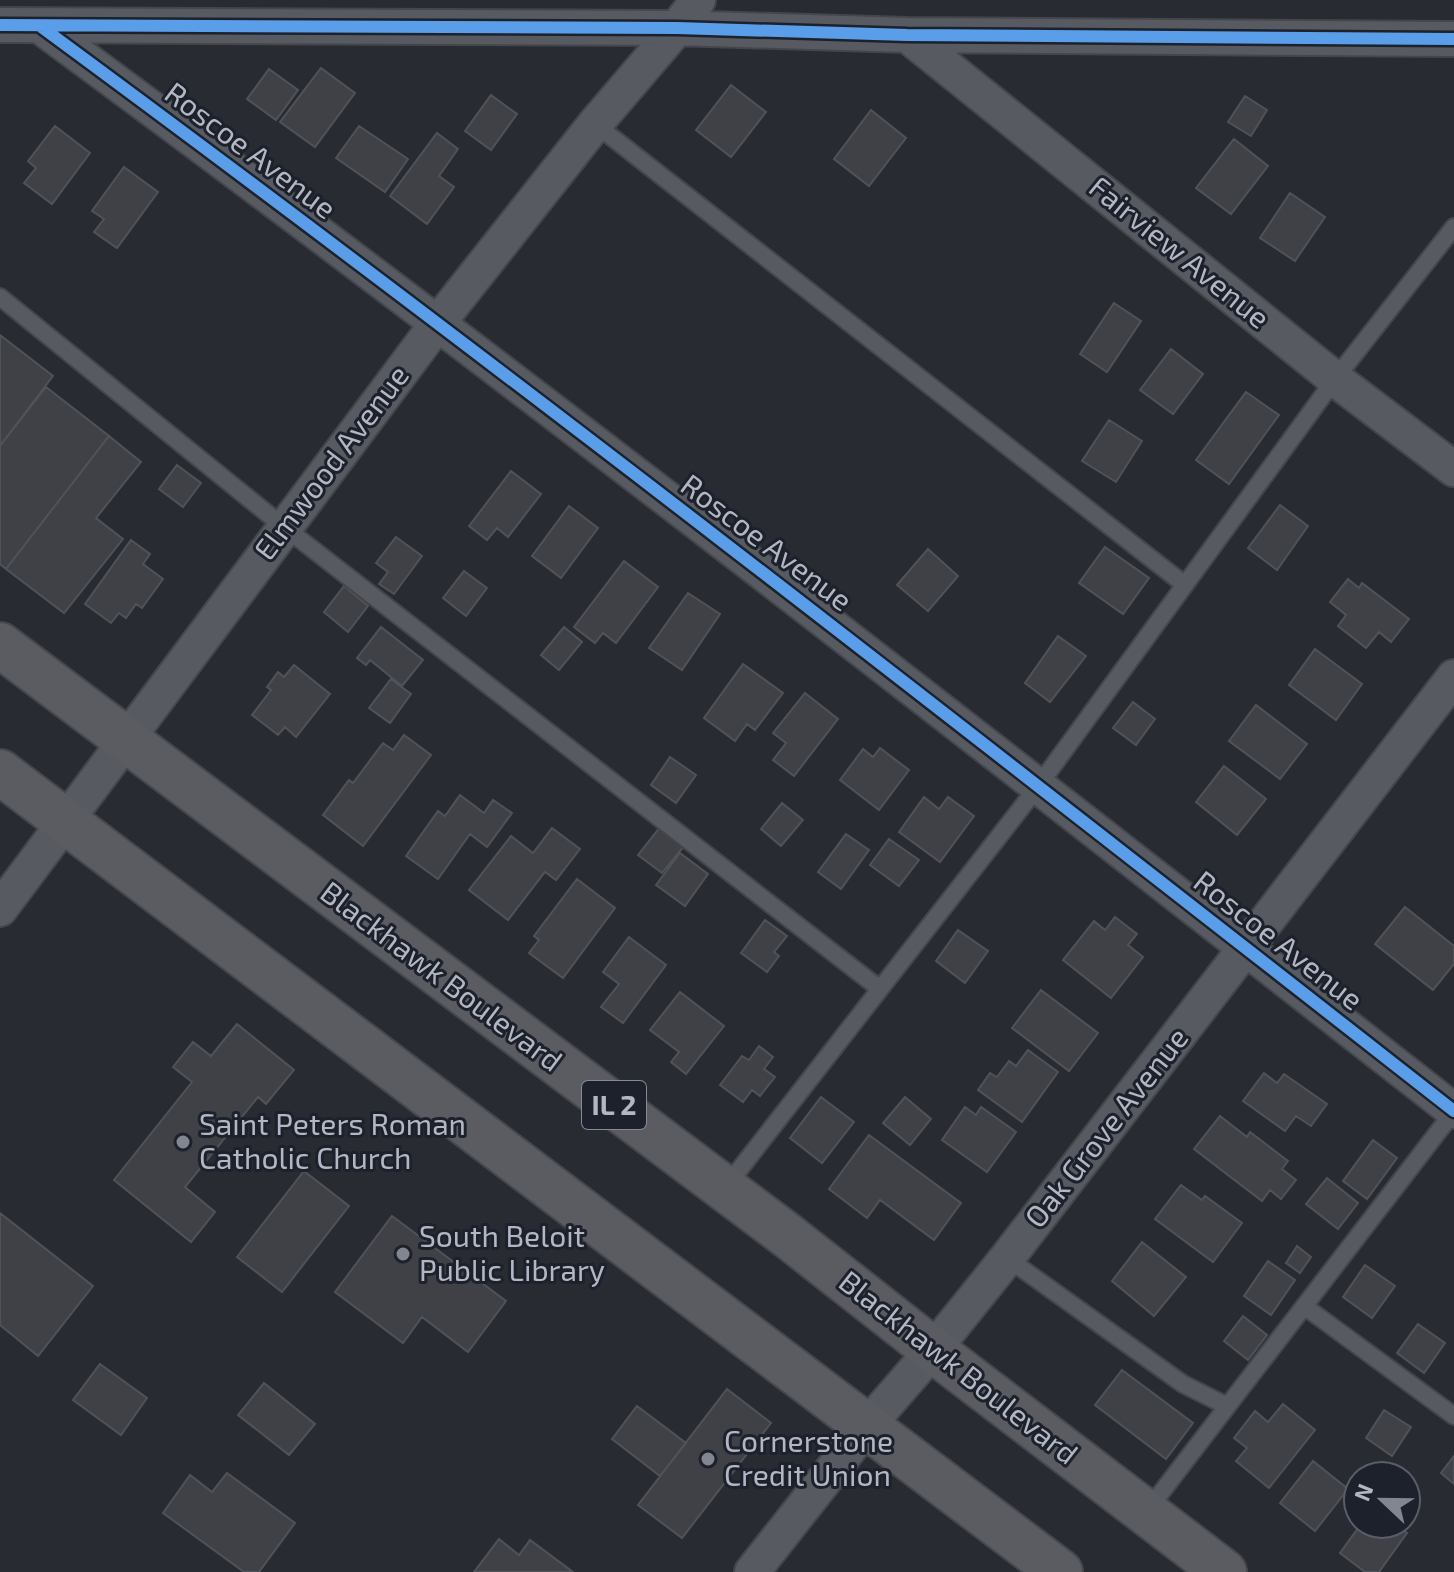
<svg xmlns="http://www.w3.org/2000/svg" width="1454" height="1572" font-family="'Exo 2',sans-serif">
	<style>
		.building { fill: #3f4147; stroke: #4f5359; stroke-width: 2 }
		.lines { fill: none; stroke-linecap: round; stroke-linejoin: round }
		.lane-casing { stroke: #44464b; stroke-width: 20 }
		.street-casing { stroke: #44464b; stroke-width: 38 }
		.primary-casing { stroke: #45484f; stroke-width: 48 }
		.lane { stroke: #575a61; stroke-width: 16 }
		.street { stroke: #575a61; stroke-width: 34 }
		.primary { stroke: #5a5c62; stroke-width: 44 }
		.cycleway-casing { stroke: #1c212b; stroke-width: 17 }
		.cycleway { stroke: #5a9eea; stroke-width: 12 }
		.poi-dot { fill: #828690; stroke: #1c212b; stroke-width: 3 }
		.labels { text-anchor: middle; stroke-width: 6; stroke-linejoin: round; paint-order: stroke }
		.shield { fill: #1c212b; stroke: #858a95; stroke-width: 2 }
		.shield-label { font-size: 28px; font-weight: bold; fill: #b2b7c3 }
		.street-label { font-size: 30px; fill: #b2b7c3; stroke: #1c212b }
		.poi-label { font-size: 30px; fill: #b2b7c3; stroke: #1c212b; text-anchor: start }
	</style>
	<rect width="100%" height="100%" fill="#282b32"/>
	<path class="building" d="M321 68 355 93 315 147 280 122Z
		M269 69 298 90 276 120 247 99Z
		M731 85 766 112 731 157 696 130Z
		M491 95 517 114 491 150 465 131Z
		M1245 96 1267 110 1251 136 1228 122Z
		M871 110 906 138 869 186 834 159Z
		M55 126 90 153 52 204 24 183 36 168 28 161Z
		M359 126 408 159 385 192 336 158Z
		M437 133 458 149 439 176 454 187 427 224 390 196Z
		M1234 139 1268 166 1231 214 1196 188Z
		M124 167 158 192 117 248 94 232 104 219 92 211Z
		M1290 193 1325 217 1295 261 1260 238Z
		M1114 303 1141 321 1107 372 1080 354Z
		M0 335 53 376 0 446Z
		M1171 349 1203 374 1173 414 1140 390Z
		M46 387 109 436 6 569 0 564V446Z
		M1246 392 1279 415 1229 484 1196 460Z
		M1109 420 1142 441 1116 482 1082 461Z
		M109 436 141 462 96 518 123 539 64 613 6 569Z
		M177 465 201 483 183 507 159 489Z
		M511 471 541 494 508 537 497 528 487 540 469 526Z
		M1280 505 1308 526 1277 570 1248 548Z
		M569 506 598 528 561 578 532 556Z
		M396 537 422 556 394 594 379 584 388 572 376 563Z
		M131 540 150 554 143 564 163 579 142 608 136 604 126 618 119 613 111 623 85 604Z
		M1105 547 1149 578 1123 614 1079 583Z
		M928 549 958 576 928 611 897 585Z
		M624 561 658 587 616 643 603 633 595 643 574 627Z
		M464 571 487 588 466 616 443 598Z
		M1348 579 1359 588 1362 583 1409 619 1391 642 1379 632 1366 648 1338 626 1346 615 1330 602Z
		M344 586 368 606 348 632 324 612Z
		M688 593 720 614 682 670 649 648Z
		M381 627 423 660 402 686 370 660 366 665 357 658Z
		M564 627 582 642 559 670 541 655Z
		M1058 636 1086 656 1050 702 1025 683Z
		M1315 649 1362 684 1336 720 1289 685Z
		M743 664 783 693 755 730 747 724 735 741 704 718Z
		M294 665 330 694 296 737 285 727 278 735 252 715 271 690 267 687 278 672 284 677Z
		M391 679 411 694 390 723 369 708Z
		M805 693 838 719 794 776 773 760 786 743 773 733Z
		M1133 702 1155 719 1136 745 1113 728Z
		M1256 705 1307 744 1280 779 1229 741Z
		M404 735 431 755 363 846 323 815 349 780 353 783 383 743 393 750Z
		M880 748 909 770 879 810 840 780 863 749 873 757Z
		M670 757 696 775 676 803 651 785Z
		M1224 766 1266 799 1237 835 1196 802Z
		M460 795 484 813 493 800 512 813 487 847 470 834 438 879 406 856 438 811 445 816Z
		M924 797 939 809 948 797 974 816 940 862 899 832Z
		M782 803 803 820 781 846 761 829Z
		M661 826 685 845 662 873 638 855Z
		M552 828 580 849 556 880 545 872 508 920 469 890 511 836 533 853Z
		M846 834 869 850 841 889 818 872Z
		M889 839 919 860 899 886 870 865Z
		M680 853 708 874 685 906 656 885Z
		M577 879 615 908 563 978 529 953 539 940 534 936Z
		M1405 907 1454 946V964L1433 990 1375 944Z
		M1115 917 1137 934 1128 945 1143 957 1111 998 1063 960 1094 921 1105 930Z
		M765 920 787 936 774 952 779 956 767 972 741 953Z
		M958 930 988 951 965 983 936 961Z
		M629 937 666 965 623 1023 601 1007 619 984 603 972Z
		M1041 990 1098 1033 1069 1071 1012 1028Z
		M680 992 724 1026 686 1074 671 1062 679 1052 650 1030Z
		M237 1024 294 1070 266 1104 258 1097 185 1187 215 1212 191 1242 114 1180 192 1082 173 1067 193 1042 211 1056Z
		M759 1046 773 1057 764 1069 775 1077 760 1096 752 1090 743 1102 720 1085 742 1056 749 1060Z
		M1028 1050 1058 1072 1022 1122 978 1090 990 1073 997 1077 1009 1061 1016 1066Z
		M1264 1073 1277 1083 1284 1074 1327 1104 1311 1126 1296 1116 1285 1131 1243 1101Z
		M821 1097 854 1122 822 1163 790 1138Z
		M905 1097 931 1119 910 1145 883 1123Z
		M965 1107 976 1115 981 1107 1016 1132 987 1172 942 1140Z
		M1220 1116 1247 1137 1250 1132 1288 1161 1282 1169 1296 1180 1281 1199 1270 1190 1262 1201 1194 1149Z
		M869 1135 961 1203 934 1240 880 1200 867 1218 829 1189Z
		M1373 1140 1397 1158 1367 1199 1343 1181Z
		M304 1171 349 1206 282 1292 237 1257Z
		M1327 1178 1358 1203 1338 1229 1306 1204Z
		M1181 1185 1202 1200 1205 1196 1242 1223 1213 1262 1155 1219Z
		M0 1213 93 1286 38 1356 0 1325Z
		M392 1216 506 1301 468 1352 422 1317 403 1343 335 1292Z
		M1142 1242 1186 1277 1154 1316 1112 1281Z
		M1297 1246 1311 1257 1300 1273 1286 1263Z
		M1268 1261 1295 1280 1271 1315 1244 1296Z
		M1365 1265 1395 1286 1372 1318 1343 1297Z
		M1243 1316 1267 1335 1248 1360 1224 1341Z
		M1418 1324 1445 1343 1424 1373 1397 1353Z
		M100 1364 147 1398 121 1435 73 1400Z
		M1122 1370 1193 1423 1166 1459 1095 1405Z
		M264 1383 315 1424 289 1455 238 1415Z
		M727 1389 771 1423 682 1538 638 1505Z
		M1283 1404 1315 1430 1269 1488 1236 1461 1247 1448 1234 1438 1255 1411 1268 1422Z
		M637 1406 686 1443 660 1476 612 1439Z
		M1384 1410 1411 1427 1392 1456 1366 1438Z
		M1454 1456V1484L1441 1473Z
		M1313 1461 1348 1489 1315 1531 1280 1503Z
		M227 1473 295 1523 259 1572H244L163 1513 190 1475 212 1492Z
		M1361 1524H1395L1407 1533 1379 1572H1365L1340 1553Z
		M499 1539 519 1555 530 1540 573 1572H474Z"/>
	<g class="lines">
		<g class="lane-casing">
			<path id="lane" d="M595 124 1185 585
				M0 297 284 527 880 989
				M725 1188 1039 785 1335 379 1454 227
				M1007 1258 1183 1384 1227 1406
				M1304 1306 1454 1416
				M1147 1511 1454 1111"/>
		</g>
		<g class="street-casing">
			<path id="street" d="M0 25 677 28 907 35 1454 39
				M40 26C518 378 986 745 1454 1111
				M907 35 1335 379 1454 469
				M0 909 437 324 595 124 677 28 698 0
				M752 1572 867 1426 933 1350 1007 1258 1454 677"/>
		</g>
		<g class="primary-casing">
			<path id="primary" d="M0 645 788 1236 933 1350 1224 1572
				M0 772 1060 1572"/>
		</g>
		<use href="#lane" class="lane"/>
		<use href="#street" class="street"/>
		<use href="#primary" class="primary"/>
		<g class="cycleway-casing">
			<path id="cycleway" d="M0 25 677 28 907 35 1454 39
				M40 26C518 378 986 745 1454 1111"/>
		</g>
		<use href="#cycleway" class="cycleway"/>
	</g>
	<g class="poi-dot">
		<circle cx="183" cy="1142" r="8"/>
		<circle cx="403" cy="1254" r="8"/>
		<circle cx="708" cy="1459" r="8"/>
	</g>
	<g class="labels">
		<rect class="shield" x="582" y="1081" width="64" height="48" rx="6"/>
		<g class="shield-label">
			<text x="614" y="1115">IL 2</text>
		</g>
		<g class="street-label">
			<text transform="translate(250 151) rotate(37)" y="10">Roscoe Avenue</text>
			<text transform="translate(1179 253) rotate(39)" y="10">Fairview Avenue</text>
			<text transform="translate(332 463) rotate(-53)" y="10">Elmwood Avenue</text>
			<text transform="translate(766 543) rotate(37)" y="10">Roscoe Avenue</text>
			<text transform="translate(1278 941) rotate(38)" y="10">Roscoe Avenue</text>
			<text transform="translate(441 977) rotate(37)" y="10">Blackhawk Boulevard</text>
			<text transform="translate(1107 1128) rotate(-52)" y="10">Oak Grove Avenue</text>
			<text transform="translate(958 1368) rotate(38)" y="10">Blackhawk Boulevard</text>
		</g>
		<g class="poi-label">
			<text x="199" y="1135">Saint Peters Roman<tspan x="199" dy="34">Catholic Church</tspan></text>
			<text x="419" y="1247">South Beloit<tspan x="419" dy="34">Public Library</tspan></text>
			<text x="724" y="1452">Cornerstone<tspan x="724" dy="34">Credit Union</tspan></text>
		</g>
	</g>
	<g transform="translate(1382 1500) rotate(292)"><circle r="38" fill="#1c212b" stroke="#585d68" stroke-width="2"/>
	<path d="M0-6L14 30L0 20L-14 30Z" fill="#828690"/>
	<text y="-12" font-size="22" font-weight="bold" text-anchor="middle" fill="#b2b7c3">N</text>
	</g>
</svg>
